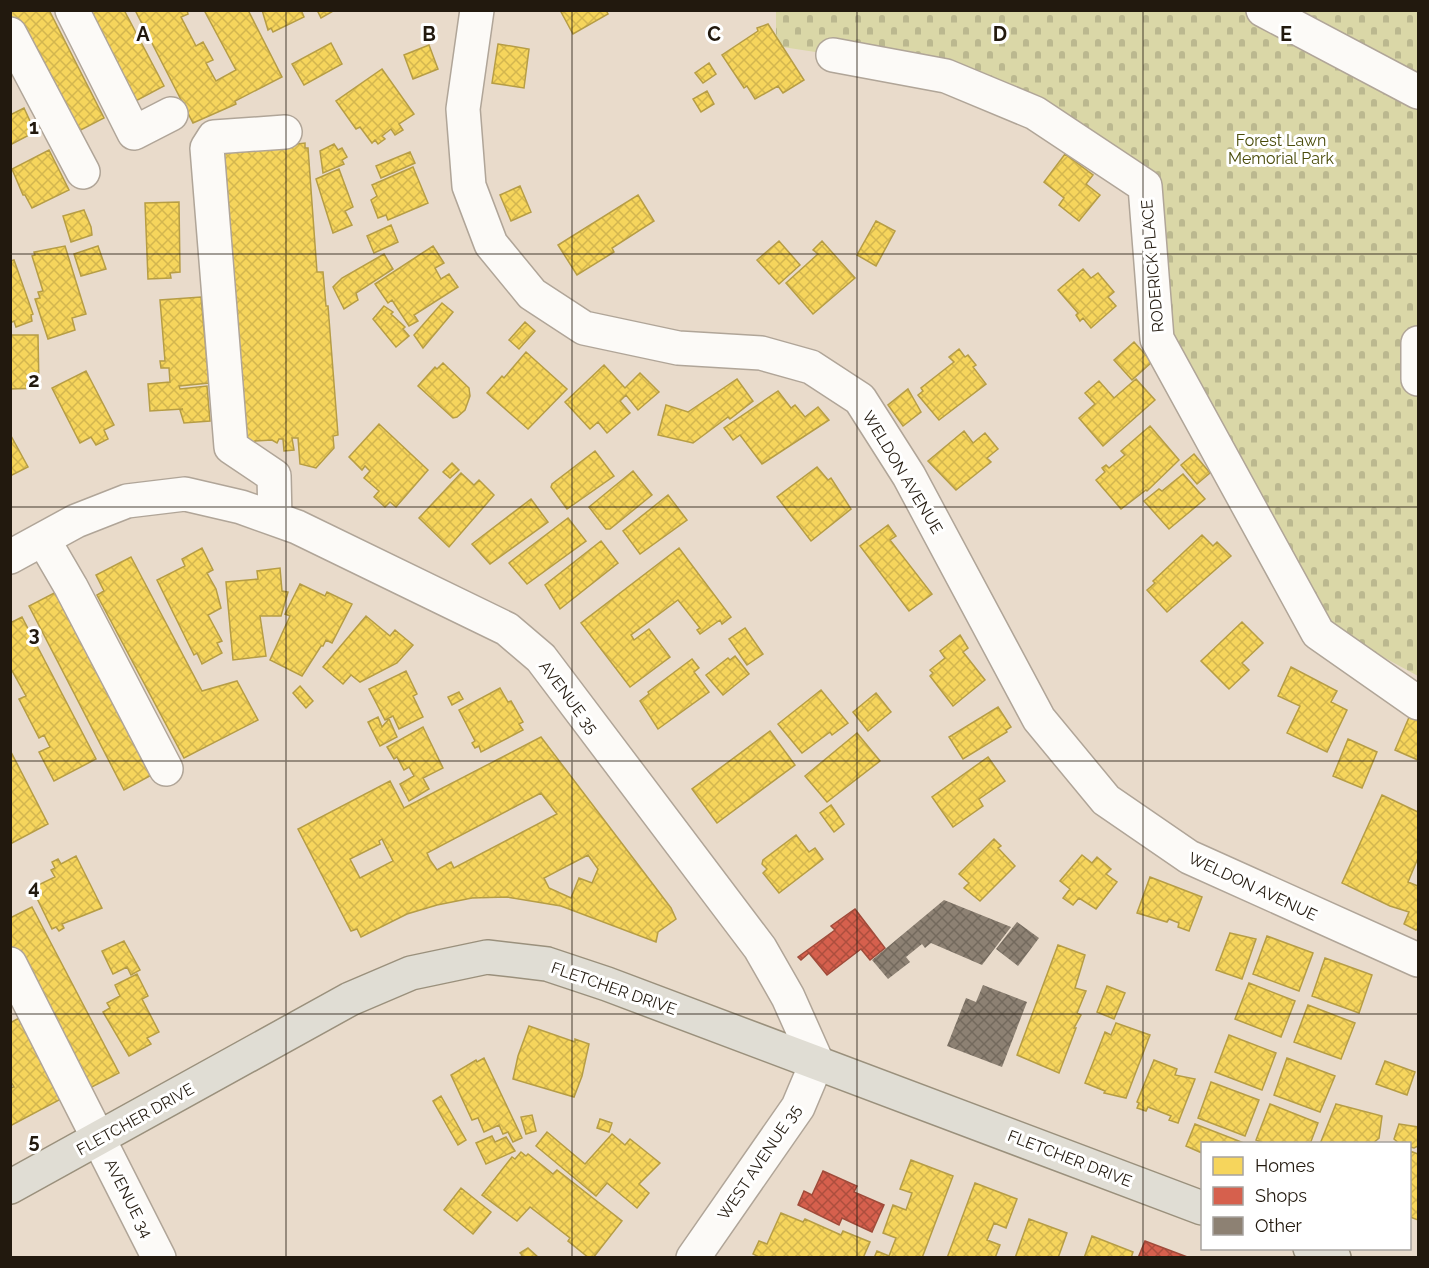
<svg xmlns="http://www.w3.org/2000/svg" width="1429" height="1268" font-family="Raleway,sans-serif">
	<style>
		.cemetery { fill: url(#cemetery-stones) }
		.homes { fill: url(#homes-cross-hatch); stroke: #b69d45; stroke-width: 1.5; fill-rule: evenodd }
		.shops { fill: url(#shops-cross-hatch); stroke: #a04b3a; stroke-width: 1.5 }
		.building { fill: url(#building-cross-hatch) }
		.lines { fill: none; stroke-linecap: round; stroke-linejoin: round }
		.minor-casing { stroke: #b0a598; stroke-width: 36 }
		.major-casing { stroke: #9a907c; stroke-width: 36 }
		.minor { stroke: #fcfaf7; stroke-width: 33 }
		.major { stroke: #e0ddd4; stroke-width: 33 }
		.grid { fill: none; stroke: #22190e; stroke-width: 1.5; stroke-opacity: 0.55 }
		.labels { text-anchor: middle; stroke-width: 6; stroke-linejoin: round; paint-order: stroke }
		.park-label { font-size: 16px; fill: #494b09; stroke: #fff }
		.street-label { font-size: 16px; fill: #22190e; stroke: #fff }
		.grid-label { font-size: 20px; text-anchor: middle; font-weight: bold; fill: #22190e; stroke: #fff; stroke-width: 6; stroke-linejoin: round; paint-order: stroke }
	</style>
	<defs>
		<pattern id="cemetery-stones" width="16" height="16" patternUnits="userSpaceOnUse" patternTransform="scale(1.5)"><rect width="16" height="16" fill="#dad7a7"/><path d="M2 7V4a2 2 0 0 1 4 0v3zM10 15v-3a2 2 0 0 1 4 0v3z" fill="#bbb88f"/></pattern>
		<pattern id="homes-cross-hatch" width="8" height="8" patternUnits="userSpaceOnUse" patternTransform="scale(1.5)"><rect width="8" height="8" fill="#f6d55c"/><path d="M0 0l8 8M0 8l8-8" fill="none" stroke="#d3b64f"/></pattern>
		<pattern id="shops-cross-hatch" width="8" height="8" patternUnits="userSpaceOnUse" patternTransform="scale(1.5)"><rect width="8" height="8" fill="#d6604d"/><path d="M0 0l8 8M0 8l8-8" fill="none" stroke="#ad4e3e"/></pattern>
		<pattern id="building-cross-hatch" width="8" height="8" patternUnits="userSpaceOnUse" patternTransform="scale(1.5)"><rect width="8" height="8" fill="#8d8173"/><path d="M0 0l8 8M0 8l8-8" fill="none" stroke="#73695d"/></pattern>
	</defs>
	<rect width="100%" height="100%" fill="#e9dbcb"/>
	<path class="cemetery" d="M776 11H1418V676L1328 627 1162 334 1165 251 1107 154 907 66 776 46Z"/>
	<path class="homes" d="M10 10H49L104 118 71 135 10 15Z
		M81 10H124L164 86 130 104Z
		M135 10H187L188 14 181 17 196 46 203 42 213 60 206 63 216 81 236 70 204 10H248L282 77 235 101 236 104 193 123Z
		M262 10H301L304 17 273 32 271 28 268 30Z
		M317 10H335L321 18Z
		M560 10H606L608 14 573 34Z
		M768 24 804 80 783 93 778 86 755 99 747 86 744 88 722 55 758 31 757 28Z
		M331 43 342 64 304 85 292 64Z
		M498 44 529 49 524 88 492 83Z
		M429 45 438 69 413 79 404 55Z
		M709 63 716 74 703 83 695 73Z
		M382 69 414 114 399 124 403 130 395 135 391 129 382 136 385 139 378 144 375 140 372 143 360 127 356 129 336 101Z
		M707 91 714 104 701 112 693 99Z
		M24 108 35 132 10 145V115Z
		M305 143V148H308L317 272H323L326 306H328L338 435 333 436 334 448 316 468 300 464 298 438H292L294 450 284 451 283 439H279L277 443 272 440 255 441V444L240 434 221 153Z
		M334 144 338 150 342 148 347 157 342 160 344 164 323 173 320 151Z
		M49 150 69 190 32 208 25 195H23L12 169Z
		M410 152 415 163 381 178 376 166Z
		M1065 154 1093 175 1086 184 1100 195 1079 221 1059 205 1064 198 1044 182Z
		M413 167 428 203 388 220 386 215 378 218 371 200 377 196 372 185Z
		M339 169 353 207 345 211 352 225 333 233 316 179Z
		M520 186 531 212 511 221 500 195Z
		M638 195 654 221 612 248 614 252 577 275 558 245Z
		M179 202 180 272 170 273 171 278 148 279 145 203Z
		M84 210 91 227 92 235 71 242 63 216Z
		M876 221 895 231 876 266 857 255Z
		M391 225 398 242 374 253 367 236Z
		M779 241 800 265 779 284 757 260Z
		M822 241 855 278 813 314 786 283 818 254 813 250Z
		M65 246 86 314 72 318 75 330 48 339 35 299 40 298 38 292 43 291 32 256 35 255 34 252Z
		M98 246 106 269 81 276 74 254Z
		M433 246 444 263 435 268 441 279 449 274 458 287 414 315 418 321 409 326 392 300 388 303 375 284Z
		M384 254 393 269 356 293 358 300 344 309 333 287 342 278Z
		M14 260 33 314 31 315 32 321 16 327 14 321 10 323V261Z
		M1083 269 1091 278 1098 273 1114 292 1108 297 1116 306 1091 328 1083 318 1080 321 1076 315 1078 313 1058 290Z
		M201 297 209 383 179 386 180 389 207 386 210 421 184 423 180 410 183 409 150 411 148 384 170 382 169 368H161L160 361H165L160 300Z
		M442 303 453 312 423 348 414 335Z
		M384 306 393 312 391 314 405 327 403 329 409 336 396 347 373 319Z
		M525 322 535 331 519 349 509 340Z
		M10 335H38L39 388 10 389Z
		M1134 342 1152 362 1132 380 1114 360Z
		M959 349 965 357 968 355 976 365 973 367 986 384 939 420 918 395 923 391 921 388 954 362 949 357Z
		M526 352 567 389 528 429 487 393 502 376 504 378Z
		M443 363 469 388 470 396 465 410 457 417 453 418 418 386 435 367 437 369Z
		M604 365 625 388 640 373 659 392 638 410 626 395 620 401 630 413 607 433 598 422 590 429 565 402Z
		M86 371 114 425 104 430 108 439 96 445 91 437 80 443 52 388Z
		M737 379 753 401 730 419 728 417 693 443 658 435 666 405 688 412Z
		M1136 379 1155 400 1103 446 1079 418 1095 404 1085 393 1099 381 1114 398Z
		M908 389 921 412 903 426 888 405Z
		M778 391 791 408 795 405 805 417 818 407 829 420 762 464 740 435 733 440 724 428Z
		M379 424 428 470 396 507 390 502 385 507 374 497 379 491 364 478 370 471 365 466 362 470 349 457Z
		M1150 426 1179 460 1147 491 1146 490 1121 509 1096 480 1105 472 1102 468 1106 465 1109 468 1125 455 1121 451Z
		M964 431 973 443 985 433 998 449 987 458 991 462 956 490 928 461Z
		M10 434 28 467 10 476Z
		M595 451 614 476 567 509 551 487 552 484Z
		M1194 454 1210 473 1197 484 1181 465Z
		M452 463 459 470 450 478 443 472Z
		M817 467 828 480 831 478 851 509 811 541 777 497Z
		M633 471 652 495 610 529H606L589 507Z
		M461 473 474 485 479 480 494 495 449 547 419 518Z
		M1183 474 1205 499 1169 529 1144 501 1159 489 1162 491Z
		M668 495 687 520 640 554 623 531Z
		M531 499 548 522 490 564 472 544Z
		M568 518 586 541 527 584 509 563Z
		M888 525 896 536 890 540 932 594 909 611 860 546Z
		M1202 535 1213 546 1217 542 1231 556 1167 612 1147 590 1155 583 1153 581Z
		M601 541 618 563 560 609 545 585Z
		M202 548 213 570 207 573 216 589 221 608 208 615 222 641 217 643 222 653 202 664 197 653 194 655 157 580 185 566 182 559Z
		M679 548 731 617 722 624 720 620 700 634 697 630 700 628 678 600 631 635 634 640 649 629 670 657 630 687 581 623Z
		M131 557 202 691 237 681 258 720 184 758 97 595 104 591 96 575Z
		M280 568 282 591 288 592 281 616H260L266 656 233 660 226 582 258 579 257 571Z
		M300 584 325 596 327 592 352 604 332 643 326 640 323 646H321L302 676 270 660 290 616 285 614Z
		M62 589 159 771 124 790 29 606Z
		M366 616 390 636 395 630 413 645 397 663 360 682 351 675 343 684 323 667Z
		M22 617 96 759 54 781 39 752 50 747 44 735 39 738 19 699 26 696 10 667V623Z
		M1242 622 1263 643 1242 663 1249 670 1229 689 1201 661Z
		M745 628 763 654 747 665 729 639Z
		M960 635 968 648 963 652 985 680 953 706 930 676 933 673 930 670 945 658 940 651Z
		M735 656 749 674 723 695 706 675 728 658 730 660Z
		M692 659 699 668 694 672 709 692 658 729 640 701 649 694 648 692Z
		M1291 667 1337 691 1331 702 1347 710 1327 752 1287 733 1300 706 1278 696Z
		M406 671 417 694 413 696 423 717 399 729 393 716 385 720 369 689Z
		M300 686 313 701 306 708 293 693Z
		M500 688 508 702 511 701 523 722 519 724 523 730 481 752 479 746 475 748 472 743 475 741 459 710Z
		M821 690 848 723 832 735 830 732 802 753 778 724Z
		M459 692 463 699 452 705 448 697Z
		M876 693 891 712 868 731 853 712Z
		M998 707 1011 727 1006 730 1007 732 963 759 949 737Z
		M1410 715 1418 719V760L1395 750Z
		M378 717 382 727 389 719 397 737 380 746 368 722Z
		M423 727 443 768 423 778 429 789 409 801 400 784 414 776 409 767 404 770 397 757 394 759 387 747Z
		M770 731 795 765 717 823 692 789Z
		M857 733 880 761 827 802 805 776Z
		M541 737 671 908 676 919 658 932 656 942 561 906 507 897 472 898 437 905 407 914 361 937 357 929 351 931 298 829 390 781 404 808ZM541 793 557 814 454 868 451 862 437 870 430 860 427 853ZM382 839 393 861 360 878 350 859 380 844 379 841ZM588 855 598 869 592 883 579 878 571 898 549 888 544 878Z
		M1348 739 1377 752 1362 788 1333 776Z
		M10 750 48 824 12 843 10 841Z
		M988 757 1005 781 979 799 983 806 953 827 932 797Z
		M1382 795 1418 812V858L1408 882 1418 886V928L1416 930 1404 924 1409 912 1390 906 1342 883Z
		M831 805 844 824 834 832 820 813Z
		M796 835 809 852 815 848 823 859 779 893 763 873 767 869 762 864 763 860Z
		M994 839 1001 846 998 848 1015 866 980 901 964 888 969 883 959 874Z
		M1082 855 1092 863 1097 857 1111 869 1106 874 1117 882 1096 909 1079 898 1073 905 1063 898 1070 889 1060 881Z
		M76 856 102 908 62 924 64 928 59 931 56 927 52 929 32 888 55 877 51 870 55 868 52 862 58 859 61 864Z
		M1150 877 1202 897 1189 931 1178 927 1179 923 1169 919 1167 922 1137 913Z
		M32 907 119 1073 86 1090 10 945V918Z
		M1230 933 1256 939 1242 979 1216 970Z
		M1267 936 1313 953 1299 991 1253 974Z
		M124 941 140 970 131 975 127 967 113 974 102 951Z
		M1058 945 1085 955 1075 988 1086 991 1077 1013 1081 1015 1074 1028H1076L1059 1073 1017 1055Z
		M1325 958 1372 975 1359 1013 1312 996Z
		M137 974 148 996 142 999 159 1032 147 1038 151 1044 129 1056 103 1012 110 1008 107 1003 120 996 115 985Z
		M1249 983 1295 1001 1281 1037 1235 1019Z
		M1107 986 1125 993 1114 1019 1097 1012Z
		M1308 1005 1355 1023 1341 1059 1294 1042Z
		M19 1018 61 1099 10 1126V1088L14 1087 10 1080V1023Z
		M1116 1023 1150 1035 1126 1098 1104 1093 1105 1091 1085 1083 1105 1032 1111 1035Z
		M529 1026 575 1042V1039L589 1044 582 1076 574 1097 513 1079 518 1056Z
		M1229 1035 1276 1053 1262 1090 1215 1072Z
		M484 1058 522 1138 513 1142 508 1132 503 1134 499 1125 484 1132 478 1118 472 1120 451 1075 476 1060 477 1062Z
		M1287 1058 1335 1076 1320 1112 1274 1095Z
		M1154 1060 1177 1069 1175 1075 1195 1079 1178 1123 1169 1120 1171 1116 1148 1107 1146 1111 1137 1108 1139 1103 1137 1102Z
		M1385 1061 1415 1072 1407 1095 1376 1084Z
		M1211 1082 1259 1100 1245 1136 1198 1118Z
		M441 1096 466 1140 458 1145 433 1101Z
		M1270 1104 1318 1123 1310 1144H1265L1256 1140Z
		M1336 1104 1382 1116 1379 1138 1372 1144H1320Z
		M532 1115 536 1131 526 1134 521 1117Z
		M600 1119 612 1123 609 1132 597 1128Z
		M1195 1124 1244 1143V1144H1202V1153L1186 1146Z
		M1399 1124 1418 1127V1146L1414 1148 1410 1147V1144H1400L1394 1139Z
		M547 1132 585 1164 612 1134 625 1145 630 1139 660 1163 639 1184 649 1193 637 1208 607 1183 596 1196 536 1146Z
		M492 1136 495 1142 506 1137 515 1151 486 1164 476 1143Z
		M1410 1151 1418 1154V1220L1410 1217Z
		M521 1152 526 1156 528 1154 553 1174 557 1170 622 1221 593 1258H589L568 1241 570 1238 530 1207 517 1221 482 1195 512 1157 515 1159Z
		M911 1160 953 1176 922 1258H874L877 1251 889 1256 896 1238 883 1233 893 1205 906 1210 912 1193 900 1189Z
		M975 1183 1017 1199 1006 1228 994 1223 987 1240 1000 1245 995 1258H947Z
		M461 1188 491 1212 473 1234 444 1210Z
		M781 1213 803 1222 805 1219 841 1235 843 1231 870 1242 863 1258H761L753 1254 759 1241 767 1244Z
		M1029 1219 1067 1233 1058 1258H1015Z
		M1092 1236 1133 1252 1131 1258H1084Z
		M528 1248 539 1258H520L522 1255 520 1253Z"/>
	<path class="shops" d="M855 909 885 948 870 960 861 949 827 975 809 953 801 960 798 957 835 930 831 926Z
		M823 1171 857 1186 854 1192 884 1205 872 1232 842 1218 839 1225 798 1205 804 1191 812 1195Z
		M1145 1241 1190 1258H1138Z"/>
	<path class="building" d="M944 900 1011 927 982 965 931 943 925 948 922 944 906 957 910 962 888 979 872 960Z
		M1017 922 1039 938 1018 966 996 949Z
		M983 985 1027 1002 1002 1067 947 1046 966 998 976 1002Z"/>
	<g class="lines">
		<g class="minor-casing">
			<path id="minor" d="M72 10 134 133 171 114
				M477 10 463 109 469 186 491 244 532 294 584 328 678 348 761 353 811 367 860 399 909 476 1039 719 1106 800 1189 857 1418 960
				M1263 10 1418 92
				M10 34 83 172
				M833 55 946 76 1035 113 1145 186 1157 339 1318 633 1418 703
				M1418 343V379
				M275 519 274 476 231 447 207 148 214 137 285 132
				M43 539 71 587 166 769
				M10 557 76 521 127 501 185 494 241 507 297 527 507 629 541 658 760 948 788 997 817 1062 798 1107 693 1258
				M10 964 159 1258"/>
		</g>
		<g class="major-casing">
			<path id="major" d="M10 1187 350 999 411 973 487 957 547 964 607 984 1202 1208
				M1310 1248 1334 1258"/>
		</g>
		<use href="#minor" class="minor"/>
		<use href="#major" class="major"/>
	</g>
	<path class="grid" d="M286 10V1258M572 10V1258M857 10V1258M1143 10V1258M10 254H1418M10 507H1418M10 761H1418M10 1014H1418"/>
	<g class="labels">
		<g class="park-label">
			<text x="1281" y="146">Forest Lawn<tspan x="1281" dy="18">Memorial Park</tspan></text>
		</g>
		<g class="street-label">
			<text transform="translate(1152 266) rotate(-95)" y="6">RODERICK PLACE</text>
			<text transform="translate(903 472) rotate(59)" y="6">WELDON AVENUE</text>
			<text transform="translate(569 697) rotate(53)" y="6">AVENUE 35</text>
			<text transform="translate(1253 886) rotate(25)" y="6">WELDON AVENUE</text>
			<text transform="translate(614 988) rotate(19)" y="6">FLETCHER DRIVE</text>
			<text transform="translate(135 1119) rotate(-29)" y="6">FLETCHER DRIVE</text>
			<text transform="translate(1070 1158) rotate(21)" y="6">FLETCHER DRIVE</text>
			<text transform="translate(759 1162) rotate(-56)" y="6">WEST AVENUE 35</text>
			<text transform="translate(129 1198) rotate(63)" y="6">AVENUE 34</text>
		</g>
	</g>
	<g class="grid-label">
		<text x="143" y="41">A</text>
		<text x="429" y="41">B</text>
		<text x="714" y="41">C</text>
		<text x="1000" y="41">D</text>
		<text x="1286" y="41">E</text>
		<text x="34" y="134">1</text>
		<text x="34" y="387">2</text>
		<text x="34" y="641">3</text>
		<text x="34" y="894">4</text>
		<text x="34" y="1148">5</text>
	</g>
	<rect width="1429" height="1268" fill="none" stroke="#22190e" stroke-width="24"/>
	<rect x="1201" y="1142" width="210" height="108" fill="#ffffff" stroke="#a7a39f" stroke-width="1.5"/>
	<rect x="1213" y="1157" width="30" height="18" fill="#f6d55c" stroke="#a7a39f" stroke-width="1.5"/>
	<text x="1255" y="1172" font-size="18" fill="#22190e">Homes</text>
	<rect x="1213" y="1187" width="30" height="18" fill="#d6604d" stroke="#a7a39f" stroke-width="1.5"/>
	<text x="1255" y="1202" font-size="18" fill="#22190e">Shops</text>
	<rect x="1213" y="1217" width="30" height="18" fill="#8d8173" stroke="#a7a39f" stroke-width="1.5"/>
	<text x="1255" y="1232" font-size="18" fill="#22190e">Other</text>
</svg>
